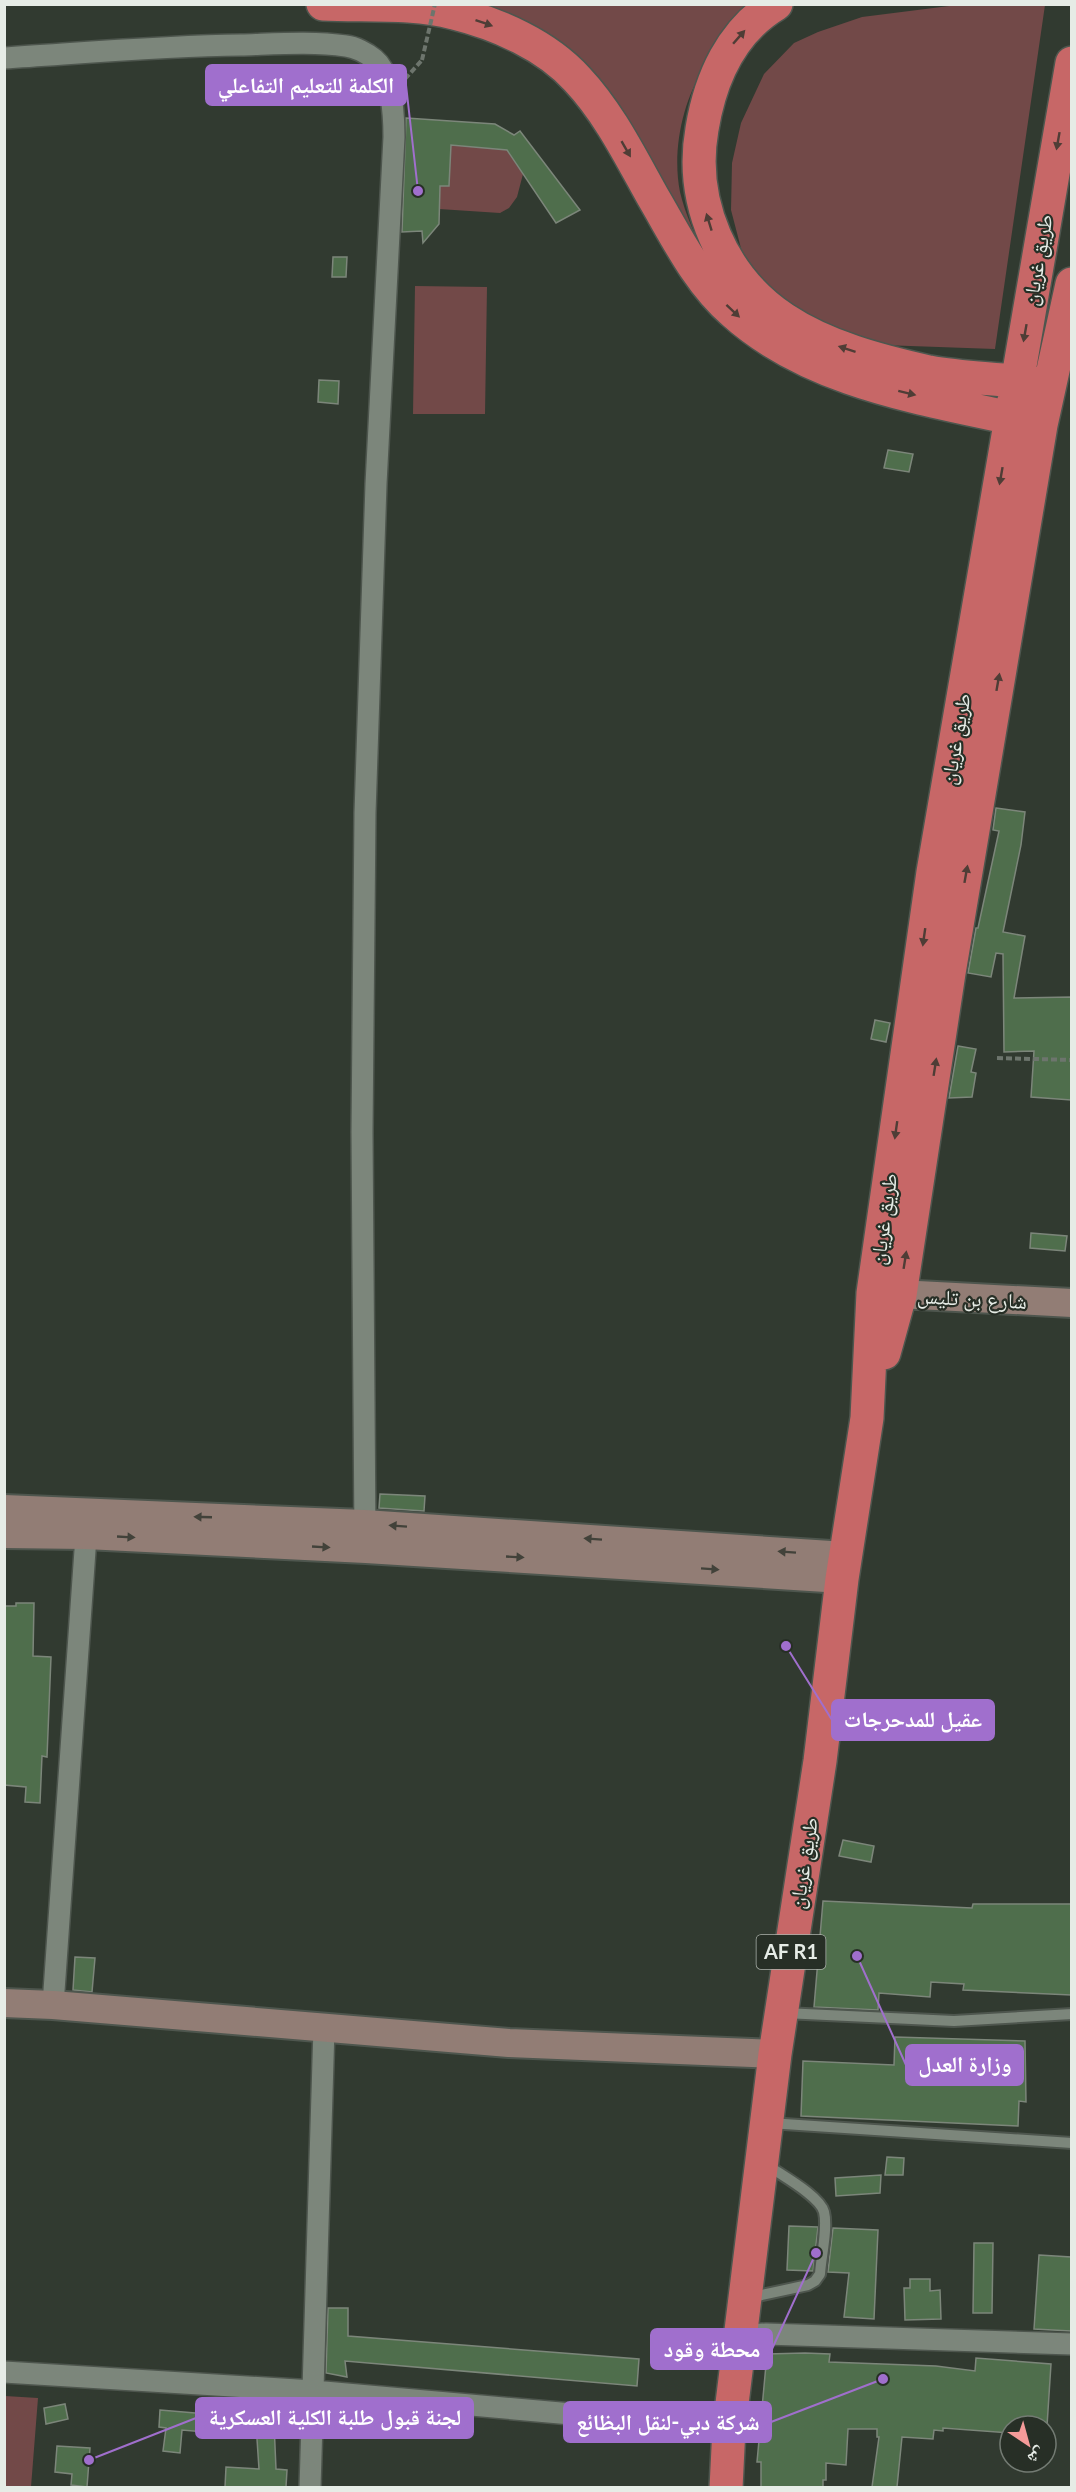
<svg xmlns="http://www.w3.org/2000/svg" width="1076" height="2492" font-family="Lato,'Noto Naskh Arabic',sans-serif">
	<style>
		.green { fill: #724948 }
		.building { fill: #4f6e4c; stroke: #7c867a; stroke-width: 1.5 }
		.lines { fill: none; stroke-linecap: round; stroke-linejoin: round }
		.lane-casing { stroke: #4e564e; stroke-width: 14 }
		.street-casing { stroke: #4e564e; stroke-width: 24 }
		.secondary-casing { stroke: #4e564e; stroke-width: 32 }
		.highway-casing { stroke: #4e564e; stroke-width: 36 }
		.path { stroke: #6d756d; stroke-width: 4; stroke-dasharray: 6 3; stroke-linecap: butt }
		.lane { stroke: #7c867b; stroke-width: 10 }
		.street { stroke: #7c867b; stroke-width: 21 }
		.secondary { stroke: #927d75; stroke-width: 28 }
		.highway { stroke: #c76767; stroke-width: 33 }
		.path-bridge { stroke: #6d756d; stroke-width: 4; stroke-dasharray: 6 3; stroke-linecap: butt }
		.oneway { fill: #4f3d36 }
		.oneway2 { fill: #42423a }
		.labels { text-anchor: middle; stroke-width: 4.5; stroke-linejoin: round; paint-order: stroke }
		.shield { fill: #272f26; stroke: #adb3ac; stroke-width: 1.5 }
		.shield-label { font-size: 20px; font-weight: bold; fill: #e6ece6 }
		.street-label { font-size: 21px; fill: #e6ece6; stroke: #272f26 }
		.leader { fill: none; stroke: #a06fcd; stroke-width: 2 }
		.callout-dot { fill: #a06fcd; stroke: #272f26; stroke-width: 2 }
		.callout { fill: #a06fcd; stroke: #a06fcd; stroke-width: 2 }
		.callout-label { font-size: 22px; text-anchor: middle; font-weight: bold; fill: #fff }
	</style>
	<rect width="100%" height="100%" fill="#313a30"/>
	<path class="green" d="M450 5H766C749 22 717 49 705 67 682 101 672 152 680 192 685 214 696 236 704 257L579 66Z
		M957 5H1045L995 349 882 345 814 321 770 291 743 256 731 210 732 163 741 123 764 74 794 43 818 32 862 17Z
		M451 145H504L523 174 517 197 509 208 500 213 439 209 440 186Z
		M415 286 487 287 485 414H413Z
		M5 2396 38 2398 31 2487H5Z"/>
	<path class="building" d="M406 118 495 124 514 135 520 131 580 210 556 223 507 150 451 145 449 186H440L439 224 423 243 422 231 402 232Z
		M333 257H347L346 277H332Z
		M319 380 339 381 338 404 318 402Z
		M888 450 913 454 909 472 884 468Z
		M996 808 1025 812 1021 845 1003 932 1025 936 1014 998 1071 997V1100L1031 1097 1034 1051 1004 1052 1003 954 996 953 991 977 968 973 976 928H978L999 831 993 830Z
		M875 1020 890 1023 886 1042 871 1039Z
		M958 1046 976 1049 971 1072 976 1073 972 1097 949 1098Z
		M1031 1233 1067 1236 1065 1251 1030 1248Z
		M380 1494 425 1496 424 1511 379 1508Z
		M16 1603H34L33 1656 51 1657 47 1757 42 1756 40 1803 25 1802 26 1787 4 1785V1606H16Z
		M843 1840 874 1846 871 1862 839 1856Z
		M823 1901 972 1908 973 1904H1071V1995L963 1990 964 1984 931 1982 930 1997 879 1993 878 2010 814 2007Z
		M75 1957 95 1958 92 1992 73 1990Z
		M895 2037 1025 2041 1026 2102 1019 2101 1018 2126 801 2116 803 2061 894 2065Z
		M887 2157 904 2158 903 2175H885Z
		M881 2175 880 2193 836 2196 835 2178Z
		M789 2226 818 2227 813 2271 787 2270Z
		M833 2228 878 2230 874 2319 844 2317 849 2273 828 2272Z
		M974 2243H993L992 2313H973Z
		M1039 2255 1071 2257V2331L1034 2329Z
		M910 2279H930V2291L940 2290 941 2319 905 2320 904 2288H910Z
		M328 2308H348V2336L639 2359 637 2386 345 2361 347 2377 326 2373Z
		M805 2353 830 2354 829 2362 936 2366 975 2371 976 2358 1051 2364 1047 2426H1010V2433L943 2428V2431L934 2430 933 2439 902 2437 897 2487H872L879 2437H877V2429H848L846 2465 826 2463V2480H823V2487H761V2462H757L767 2354Z
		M65 2404 68 2419 46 2424 44 2408Z
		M160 2410 254 2418 252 2436 182 2430 180 2453 163 2451 166 2428 159 2427Z
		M274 2423 276 2469 287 2470 286 2487H225L226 2467 259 2469 256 2424Z
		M57 2446 90 2448 87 2487 71 2485 72 2474 55 2472Z"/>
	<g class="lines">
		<g class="lane-casing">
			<path id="lane" d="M784 2013 954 2021 1072 2014
				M769 2123 1072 2143
				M748 2298 808 2285 815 2281 820 2274C821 2257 828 2228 824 2212 820 2196 781 2175 767 2165"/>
		</g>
		<g class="street-casing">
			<path id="street" d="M4 58C83 53 162 46 241 45 275 44 312 41 346 46 355 47 367 53 374 59 392 74 394 116 394 137L376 484 365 813 362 1132 365 1537
				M53 2005 87 1522
				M741 2335 766 2334 1072 2344
				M4 2372 313 2391 729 2428
				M310 2488 324 2028"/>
		</g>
		<g class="secondary-casing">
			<path id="secondary" d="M879 1293 1072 1303
				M4 1509 364 1524 846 1556
				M4 1534 86 1535 366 1549 842 1579
				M4 2003 53 2005 509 2043 775 2054"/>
		</g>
		<g class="highway-casing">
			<path id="highway" d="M323 4C364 6 414 2 454 13 498 24 546 45 577 79 609 113 630 156 653 197 676 236 698 282 733 312 814 385 930 399 1032 423
				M776 4C731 31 710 80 702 129 689 202 722 278 784 319 826 347 880 361 929 372 965 379 1002 378 1038 384
				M884 1353 900 1295 949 973 1041 425 1072 284
				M726 2488 729 2428 775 2054 820 1761 842 1579 867 1418 873 1293 933 872 1072 63"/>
		</g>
		<path class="path" d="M405 79 422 60
			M997 1058 1072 1060"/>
		<use href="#lane" class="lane"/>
		<use href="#street" class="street"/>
		<use href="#secondary" class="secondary"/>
		<use href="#highway" class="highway"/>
		<path class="path-bridge" d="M422 60 435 4"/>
	</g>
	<defs><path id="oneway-solid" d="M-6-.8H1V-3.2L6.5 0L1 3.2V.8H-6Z" transform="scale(1.5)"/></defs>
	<g class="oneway">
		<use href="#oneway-solid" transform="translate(484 23) rotate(19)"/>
		<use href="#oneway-solid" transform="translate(739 37) rotate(-49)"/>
		<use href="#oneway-solid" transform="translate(1058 141) rotate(100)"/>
		<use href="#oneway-solid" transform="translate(626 149) rotate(60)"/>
		<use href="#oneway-solid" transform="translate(709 222) rotate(-107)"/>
		<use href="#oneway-solid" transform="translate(733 311) rotate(43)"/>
		<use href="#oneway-solid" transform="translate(1025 333) rotate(100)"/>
		<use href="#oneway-solid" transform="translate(847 349) rotate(-162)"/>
		<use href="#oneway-solid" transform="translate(907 393) rotate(14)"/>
		<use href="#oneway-solid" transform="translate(1001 476) rotate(100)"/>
		<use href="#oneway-solid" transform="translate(998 682) rotate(-80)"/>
		<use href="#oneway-solid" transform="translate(966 874) rotate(-80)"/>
		<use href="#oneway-solid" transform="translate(924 937) rotate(98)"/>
		<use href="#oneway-solid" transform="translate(935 1067) rotate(-81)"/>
		<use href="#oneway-solid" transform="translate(896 1130) rotate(98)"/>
		<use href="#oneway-solid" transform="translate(905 1260) rotate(-81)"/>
	</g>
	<g class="oneway2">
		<use href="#oneway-solid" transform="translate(203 1517) rotate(-178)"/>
		<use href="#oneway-solid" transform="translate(398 1526) rotate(-176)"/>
		<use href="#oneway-solid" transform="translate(126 1537) rotate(3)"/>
		<use href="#oneway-solid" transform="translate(593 1539) rotate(-176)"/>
		<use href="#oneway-solid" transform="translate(321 1547) rotate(3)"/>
		<use href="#oneway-solid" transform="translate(787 1552) rotate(-176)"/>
		<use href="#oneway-solid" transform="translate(515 1557) rotate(3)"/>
		<use href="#oneway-solid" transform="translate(710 1569) rotate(4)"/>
	</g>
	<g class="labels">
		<rect class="shield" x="756.5" y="1935" width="69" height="34" rx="4.5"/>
		<g class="shield-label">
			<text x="791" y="1959">AF R1</text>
		</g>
		<g class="street-label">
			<text transform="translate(1038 260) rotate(-80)" y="7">طريق غريان</text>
			<text transform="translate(956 739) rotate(-80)" y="7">طريق غريان</text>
			<text transform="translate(884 1219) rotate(-82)" y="7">طريق غريان</text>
			<text transform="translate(972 1299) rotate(3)" y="7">شارع بن تليس</text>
			<text transform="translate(804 1863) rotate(-81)" y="7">طريق غريان</text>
		</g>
	</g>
	<path class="leader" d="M418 191L406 85M786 1646L832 1720M857 1956L906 2065M816 2253L772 2349M89 2460L196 2418M883 2379L771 2422"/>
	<g class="callout-dot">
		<circle cx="418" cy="191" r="6"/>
		<circle cx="786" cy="1646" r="6"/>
		<circle cx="857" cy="1956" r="6"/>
		<circle cx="816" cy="2253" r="6"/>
		<circle cx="89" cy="2460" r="6"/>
		<circle cx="883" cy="2379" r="6"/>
	</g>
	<g class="callout">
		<rect x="206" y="65" width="200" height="40" rx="6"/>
		<rect x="832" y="1700" width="162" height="40" rx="6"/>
		<rect x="906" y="2045" width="117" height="40" rx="6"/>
		<rect x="651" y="2329" width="121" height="40" rx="6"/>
		<rect x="196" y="2398" width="277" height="40" rx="6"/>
		<rect x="564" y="2402" width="207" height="40" rx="6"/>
	</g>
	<g class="callout-label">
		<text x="306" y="93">الكلمة للتعليم التفاعلي</text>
		<text x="913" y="1727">عقيل للمدحرجات</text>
		<text x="965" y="2072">وزارة العدل</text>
		<text x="712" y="2357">محطة وقود</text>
		<text x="335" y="2425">لجنة قبول طلبة الكلية العسكرية</text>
		<text x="668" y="2430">شركة دبي-لنقل البظائع</text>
	</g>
	<rect width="1076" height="2492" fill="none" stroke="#e6ece6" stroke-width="12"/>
	<g transform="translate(1028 2444) rotate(144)"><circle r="28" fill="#272f26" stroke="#737b73" stroke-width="1.5"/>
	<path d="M0-4.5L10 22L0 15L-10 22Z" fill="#f59b99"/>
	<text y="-9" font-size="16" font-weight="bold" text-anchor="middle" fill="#e6ece6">ش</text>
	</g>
</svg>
